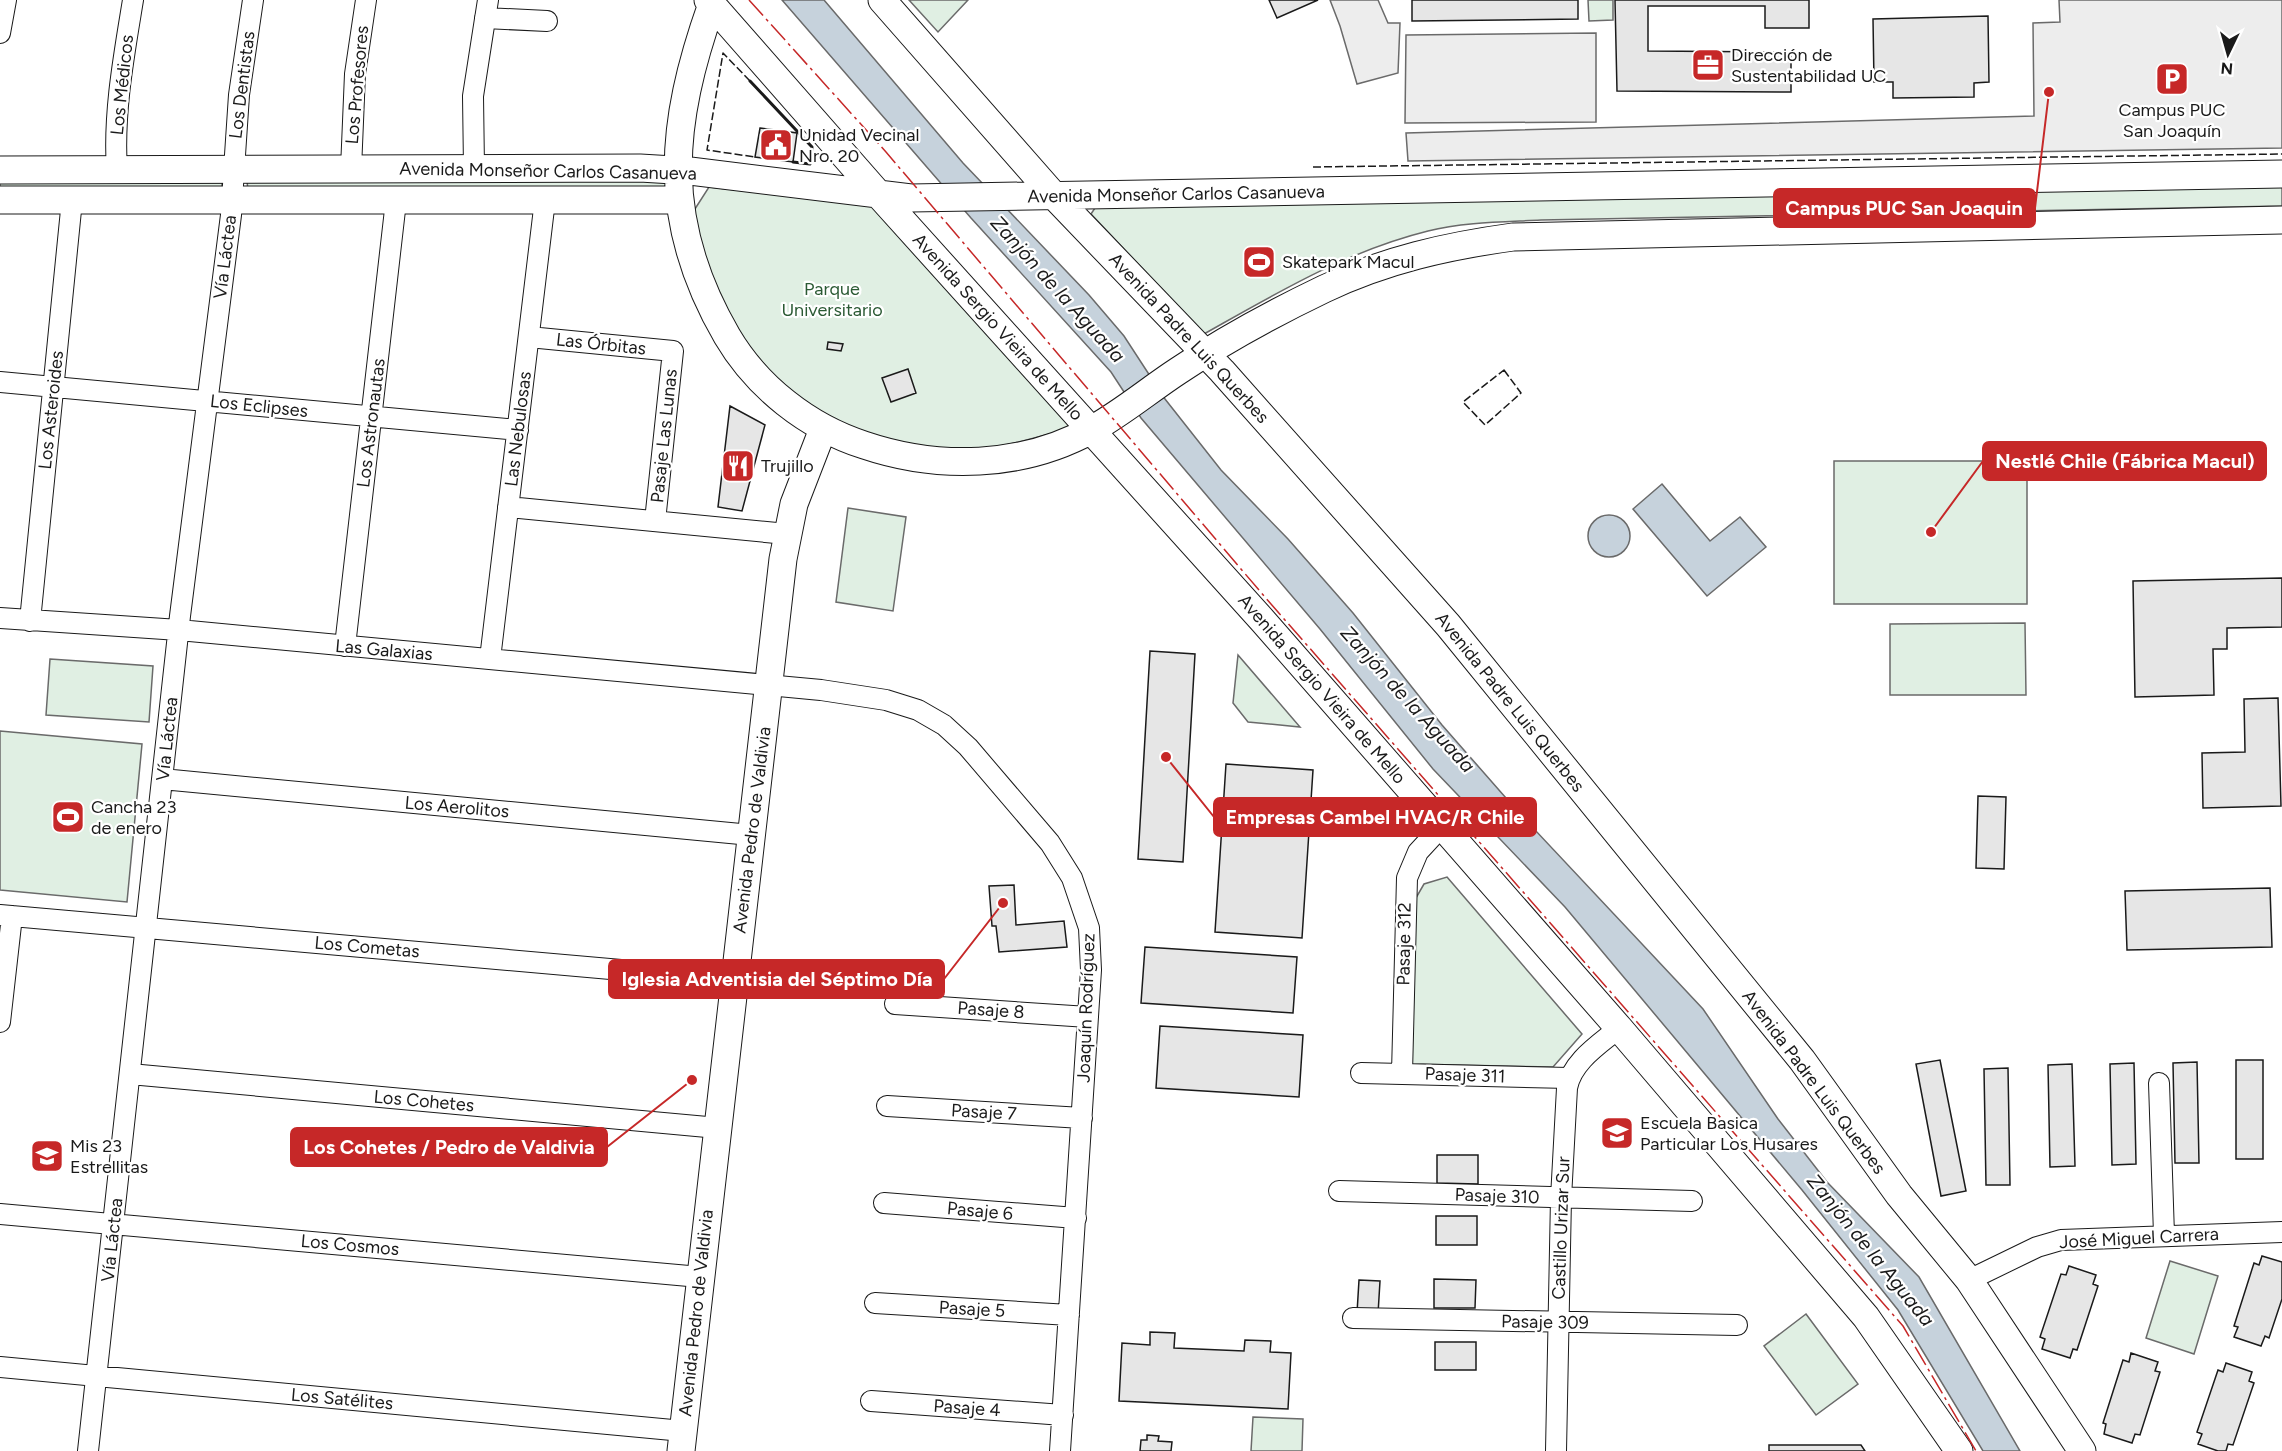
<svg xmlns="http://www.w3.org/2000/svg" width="2282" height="1451" font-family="Figtree,sans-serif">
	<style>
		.green { fill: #e0efe3; stroke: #6a6a6a; stroke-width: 1.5 }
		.parking { fill: #ededed; stroke: #6a6a6a; stroke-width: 1.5 }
		.water { fill: #c6d2dc; stroke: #6a6a6a; stroke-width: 1.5 }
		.building { fill: #e6e6e6; stroke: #1a1a1a; stroke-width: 1.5 }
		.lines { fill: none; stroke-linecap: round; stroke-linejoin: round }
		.street-casing { stroke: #1a1a1a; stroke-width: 22 }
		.secondary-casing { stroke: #1a1a1a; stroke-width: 29 }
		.street { stroke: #fff; stroke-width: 20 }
		.secondary { stroke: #fff; stroke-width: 27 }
		.fence { stroke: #1a1a1a; stroke-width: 1.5; stroke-dasharray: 8 3; stroke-linecap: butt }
		.wall { stroke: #1a1a1a; stroke-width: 3 }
		.power { stroke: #c62828; stroke-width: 1.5; stroke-dasharray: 21 4.5 3 4.5; stroke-linecap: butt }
		.labels { text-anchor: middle; stroke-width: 4.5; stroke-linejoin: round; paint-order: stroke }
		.poi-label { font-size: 18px; fill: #1a1a1a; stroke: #fff; text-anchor: start }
		.street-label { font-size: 18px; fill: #1a1a1a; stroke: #fff }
		.park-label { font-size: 18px; fill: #2b5a34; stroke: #fff }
		.water-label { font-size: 20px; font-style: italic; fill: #1a1a1a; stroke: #fff }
		.leader { fill: none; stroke: #c62828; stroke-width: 2 }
		.callout-dot { fill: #c62828; stroke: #fff; stroke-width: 2 }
		.callout { fill: #c62828; stroke: #c62828; stroke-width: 2 }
		.callout-label { font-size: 20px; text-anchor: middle; font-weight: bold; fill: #fff }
	</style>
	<rect width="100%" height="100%" fill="#fff"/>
	<path class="green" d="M909 0H968L938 32Z
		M1588 0H1613V20L1589 21Z
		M666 179 665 190 248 192 247 180Z
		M0 180H222V192H0Z
		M2282 182V206L1541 220C1504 222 1464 222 1428 231 1347 251 1277 293 1204 334L1091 214 1099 202Z
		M709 187 874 205 1077 427C1050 433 1001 449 975 449 820 450 722 361 693 212Z
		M1834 461H2027V604H1834Z
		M848 508 906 517 893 611 836 602Z
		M2025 623 2026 695H1890V624Z
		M1238 655 1300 727 1248 722 1233 703Z
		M50 659 153 666 149 722 46 715Z
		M0 731 142 744 127 902 0 890Z
		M1447 877 1582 1034 1553 1067 1410 1064 1413 903 1424 884Z
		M2170 1261 2218 1276 2194 1354 2146 1338Z
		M1806 1314 1858 1384 1816 1415 1764 1346Z
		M1253 1417 1303 1419 1302 1451H1251Z"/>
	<path class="parking" d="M1330 0H1378L1388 23H1400L1398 73 1357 84 1340 26Z
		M2059 0H2282V148L1408 161 1406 133 2034 116 2033 23 2060 22Z
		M1596 33V122L1405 123 1406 35Z"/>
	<path class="water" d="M782 0H824L963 163 1089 295 1124 336 1165 399 1221 470 1288 539 1353 613 1442 725 1520 814 1703 1009 1778 1119 1827 1182 1919 1277 2020 1451H1983L1898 1310 1802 1190 1565 907 1433 769 1320 629 1141 418 1111 372 971 218Z
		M1662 484 1710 541 1740 517 1766 547 1707 596 1633 509Z
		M1588 536a21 21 0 1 1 42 0a21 21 0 1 1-42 0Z"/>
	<path class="building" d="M1269 0H1318L1277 18Z
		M1412 0H1578V19L1412 21Z
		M1615 0H1809V28H1765V6H1648V51L1791 52V92L1617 91Z
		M1988 16 1989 82 1974 83V97L1893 98V82H1874L1873 19Z
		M760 128 797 133 793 162 755 157Z
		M828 342 843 344 841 351 827 349Z
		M908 369 916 393 891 402 882 378Z
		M730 406 765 425 742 511 718 507Z
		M2282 578V627L2227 628V649H2213L2214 695 2135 697 2133 581Z
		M1150 651 1195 654 1183 862 1138 859Z
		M2278 698 2281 806 2203 808 2202 753 2245 752 2244 699Z
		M1226 764 1313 770 1302 938 1215 932Z
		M1978 796 2006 797 2004 869 1976 868Z
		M1014 885 1016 925 1064 921 1067 947 999 952 996 926H992L989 886Z
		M2270 888 2272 947 2127 950 2125 891Z
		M1145 947 1297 957 1293 1013 1141 1003Z
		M1160 1026 1303 1035 1299 1097 1156 1088Z
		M1940 1060 1966 1191 1941 1196 1916 1064Z
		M2236 1060H2263V1159H2236Z
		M2197 1062 2199 1163H2175L2173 1063Z
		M2134 1063 2136 1164 2112 1165 2110 1064Z
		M2072 1064 2075 1166 2050 1167 2048 1065Z
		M2008 1068 2010 1185H1986L1984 1069Z
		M1437 1155H1478V1184L1437 1183Z
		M1436 1216H1477V1245H1436Z
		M2262 1256 2282 1262V1299L2269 1338 2265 1336 2261 1346 2234 1337 2238 1327 2234 1326 2254 1263 2259 1265Z
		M2069 1266 2096 1275 2093 1284 2098 1286 2077 1350 2073 1349 2070 1358 2042 1349 2045 1339 2040 1337 2061 1274 2066 1275Z
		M1434 1279 1476 1280 1475 1308H1434Z
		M1359 1280 1380 1281 1378 1314 1357 1313Z
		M1150 1332 1175 1333 1174 1348 1244 1351 1245 1340 1271 1341 1270 1352 1291 1353 1288 1409 1119 1401 1122 1343 1150 1345Z
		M1435 1342H1476V1370H1435Z
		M2131 1353 2158 1362 2155 1371 2160 1372 2140 1435 2135 1434 2132 1443 2104 1434 2106 1424 2103 1423 2123 1360 2129 1362Z
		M2226 1363 2252 1372 2249 1381 2254 1383 2233 1445 2228 1444 2226 1451H2218L2198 1444 2202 1434 2197 1432 2218 1370 2223 1372Z
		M1147 1435 1159 1436 1158 1441 1172 1442 1171 1451H1140L1141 1440H1147Z
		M1769 1445H1861L1865 1451H1769Z"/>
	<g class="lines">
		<g class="street-casing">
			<path id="street" d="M485 18 547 21
				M0 33 6 0
				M474 168 473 96 488 0
				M351 169 355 74 366 0
				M117 170C113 114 124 55 133 0
				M529 337 673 351 655 521
				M0 382 518 430
				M508 507 787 534
				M0 618 179 630 821 690 886 700 918 710 944 725 968 747 1050 843 1072 878 1089 928 1091 970 1060 1451
				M30 621 72 200
				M345 646 396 201
				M490 659 545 200
				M162 779 751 835
				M0 915 735 980
				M895 1004 1088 1017
				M0 1022 12 916
				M1361 1073 1569 1078
				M1402 1073 1407 878 1418 852 1442 826
				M130 1074 718 1128
				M2159 1083 2164 1235
				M887 1106 1082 1118
				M1339 1191 1692 1201
				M884 1203 1076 1218
				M0 1214 700 1277
				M1969 1280 2037 1247 2061 1240 2282 1232
				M875 1303 1069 1315
				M1353 1318 1737 1325
				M0 1367 683 1431
				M871 1401 1063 1415
				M88 1451 180 616 231 215 239 95 253 0
				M1556 1451 1561 1198 1567 1088C1572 1061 1600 1044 1619 1028"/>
		</g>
		<g class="secondary-casing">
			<path id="secondary" d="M708 0 880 196 1263 621 1619 1028 1866 1317 1959 1451
				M882 0 1056 198 1222 371 1448 625 1802 1060 1899 1195 1969 1280 2082 1451
				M712 4C669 125 660 221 727 336 757 387 808 427 864 445 938 470 1022 468 1091 430 1122 413 1149 390 1178 371 1224 340 1274 313 1324 289 1385 260 1447 246 1513 237L2282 220
				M0 170 640 168 690 171 911 198 2282 174
				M0 200H679
				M681 1451 783 559 794 504 823 429"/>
		</g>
		<use href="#street" class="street"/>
		<use href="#secondary" class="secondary"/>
		<path class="fence" d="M750 81 723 53 707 150 755 157
			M1313 167 2282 154
			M1504 370 1521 393 1485 425 1463 402Z"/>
		<path class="wall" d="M750 81 812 147 810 164 793 162"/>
		<path class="power" d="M749 0 886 152 1264 596 1903 1326 1976 1451"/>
	</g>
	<defs>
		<g id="office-square" transform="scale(1.725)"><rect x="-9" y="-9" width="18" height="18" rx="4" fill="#c62828" stroke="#fff"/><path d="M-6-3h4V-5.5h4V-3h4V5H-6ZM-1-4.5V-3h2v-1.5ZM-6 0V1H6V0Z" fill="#fff"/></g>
		<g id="parking-square" transform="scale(1.725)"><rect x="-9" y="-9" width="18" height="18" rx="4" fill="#c62828" stroke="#fff"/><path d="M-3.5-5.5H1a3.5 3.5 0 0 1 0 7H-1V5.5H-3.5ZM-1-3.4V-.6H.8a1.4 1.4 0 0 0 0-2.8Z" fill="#fff"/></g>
		<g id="civic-square" transform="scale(1.725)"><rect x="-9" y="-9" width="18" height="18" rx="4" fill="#c62828" stroke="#fff"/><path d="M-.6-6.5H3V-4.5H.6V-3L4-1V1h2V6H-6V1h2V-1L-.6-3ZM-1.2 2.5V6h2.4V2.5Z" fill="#fff"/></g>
		<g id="stadium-square" transform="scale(1.725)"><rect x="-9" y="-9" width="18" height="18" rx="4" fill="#c62828" stroke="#fff"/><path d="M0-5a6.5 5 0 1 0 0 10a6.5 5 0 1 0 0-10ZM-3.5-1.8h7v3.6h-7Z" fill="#fff"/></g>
		<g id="restaurant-square" transform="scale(1.725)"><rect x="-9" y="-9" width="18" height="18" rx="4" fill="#c62828" stroke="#fff"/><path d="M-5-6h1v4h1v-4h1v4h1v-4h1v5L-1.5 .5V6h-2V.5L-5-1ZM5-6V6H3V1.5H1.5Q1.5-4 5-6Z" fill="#fff"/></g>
		<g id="school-square" transform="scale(1.725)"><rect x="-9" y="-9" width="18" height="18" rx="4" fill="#c62828" stroke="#fff"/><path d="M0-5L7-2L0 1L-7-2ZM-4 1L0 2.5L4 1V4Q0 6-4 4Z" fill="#fff"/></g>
	</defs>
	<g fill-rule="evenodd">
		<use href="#office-square" x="1708" y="65"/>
		<use href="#parking-square" x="2172" y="79"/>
		<use href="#civic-square" x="776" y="145"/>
		<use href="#stadium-square" x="1259" y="262"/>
		<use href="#restaurant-square" x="738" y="466"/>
		<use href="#stadium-square" x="68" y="817"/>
		<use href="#school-square" x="1617" y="1133"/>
		<use href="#school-square" x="47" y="1156"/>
	</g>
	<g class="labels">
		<g class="poi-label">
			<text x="1731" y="61">Dirección de<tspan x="1731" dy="21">Sustentabilidad UC</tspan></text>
			<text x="2172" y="116" text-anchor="middle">Campus PUC<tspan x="2172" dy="21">San Joaquín</tspan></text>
			<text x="799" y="141">Unidad Vecinal<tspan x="799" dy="21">Nro. 20</tspan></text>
			<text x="1282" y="268">Skatepark Macul</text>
			<text x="761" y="472">Trujillo</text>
			<text x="91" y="813">Cancha 23<tspan x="91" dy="21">de enero</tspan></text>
			<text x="1640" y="1129">Escuela Basica<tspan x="1640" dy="21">Particular Los Husares</tspan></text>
			<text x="70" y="1152">Mis 23<tspan x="70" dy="21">Estrellitas</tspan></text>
		</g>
		<g class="street-label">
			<text transform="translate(122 85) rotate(-84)" y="6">Los Médicos</text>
			<text transform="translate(242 85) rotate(-83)" y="6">Los Dentistas</text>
			<text transform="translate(357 85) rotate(-85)" y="6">Los Profesores</text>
			<text transform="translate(548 171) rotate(1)" y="6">Avenida Monseñor Carlos Casanueva</text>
			<text transform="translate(1176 194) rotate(-1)" y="6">Avenida Monseñor Carlos Casanueva</text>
			<text transform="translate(225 257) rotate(-83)" y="6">Vía Láctea</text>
			<text transform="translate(998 327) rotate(48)" y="6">Avenida Sergio Vieira de Mello</text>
			<text transform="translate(1189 338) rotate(47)" y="6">Avenida Padre Luis Querbes</text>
			<text transform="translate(601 344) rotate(6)" y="6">Las Órbitas</text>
			<text transform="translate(259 406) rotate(6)" y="6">Los Eclipses</text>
			<text transform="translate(51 410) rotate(-84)" y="6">Los Asteroides</text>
			<text transform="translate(371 423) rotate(-83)" y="6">Los Astronautas</text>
			<text transform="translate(518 429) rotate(-83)" y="6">Las Nebulosas</text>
			<text transform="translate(664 436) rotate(-84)" y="6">Pasaje Las Lunas</text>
			<text transform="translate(384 650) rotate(5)" y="6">Las Galaxias</text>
			<text transform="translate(1322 689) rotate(49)" y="6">Avenida Sergio Vieira de Mello</text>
			<text transform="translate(1510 702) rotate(51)" y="6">Avenida Padre Luis Querbes</text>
			<text transform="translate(167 739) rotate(-84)" y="6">Vía Láctea</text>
			<text transform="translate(457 807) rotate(5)" y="6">Los Aerolitos</text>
			<text transform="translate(752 830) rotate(-83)" y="6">Avenida Pedro de Valdivia</text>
			<text transform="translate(1404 944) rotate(-89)" y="6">Pasaje 312</text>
			<text transform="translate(367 947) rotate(5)" y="6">Los Cometas</text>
			<text transform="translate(1086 1008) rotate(-88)" y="6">Joaquín Rodríguez</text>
			<text transform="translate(991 1010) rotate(4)" y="6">Pasaje 8</text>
			<text transform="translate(1465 1075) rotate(2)" y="6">Pasaje 311</text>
			<text transform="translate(1814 1082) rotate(53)" y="6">Avenida Padre Luis Querbes</text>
			<text transform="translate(424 1101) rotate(5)" y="6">Los Cohetes</text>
			<text transform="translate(984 1112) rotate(3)" y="6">Pasaje 7</text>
			<text transform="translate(1497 1196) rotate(2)" y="6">Pasaje 310</text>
			<text transform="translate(980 1211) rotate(5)" y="6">Pasaje 6</text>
			<text transform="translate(1561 1228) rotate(-88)" y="6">Castillo Urizar Sur</text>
			<text transform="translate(2139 1238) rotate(-3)" y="6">José Miguel Carrera</text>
			<text transform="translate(112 1240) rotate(-84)" y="6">Vía Láctea</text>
			<text transform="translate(350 1245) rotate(5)" y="6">Los Cosmos</text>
			<text transform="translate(972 1309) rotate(3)" y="6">Pasaje 5</text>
			<text transform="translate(696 1313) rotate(-84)" y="6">Avenida Pedro de Valdivia</text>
			<text transform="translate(1545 1322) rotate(1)" y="6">Pasaje 309</text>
			<text transform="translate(342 1399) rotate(5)" y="6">Los Satélites</text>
			<text transform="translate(967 1408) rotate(4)" y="6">Pasaje 4</text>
		</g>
		<g class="park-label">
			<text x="832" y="295">Parque<tspan x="832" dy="21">Universitario</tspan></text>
		</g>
		<g class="water-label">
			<text transform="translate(1058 289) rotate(48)" y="7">Zanjón de la Aguada</text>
			<text transform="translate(1408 699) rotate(48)" y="7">Zanjón de la Aguada</text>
			<text transform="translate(1871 1250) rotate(51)" y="7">Zanjón de la Aguada</text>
		</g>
	</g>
	<path class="leader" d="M2049 92L2035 208M1931 532L1983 461M1166 757L1214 817M1003 903L944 979M692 1080L607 1147"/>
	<g class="callout-dot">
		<circle cx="2049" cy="92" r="6"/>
		<circle cx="1931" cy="532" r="6"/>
		<circle cx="1166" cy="757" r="6"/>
		<circle cx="1003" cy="903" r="6"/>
		<circle cx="692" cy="1080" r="6"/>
	</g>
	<g class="callout">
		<rect x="1774" y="189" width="261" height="38" rx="6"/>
		<rect x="1983" y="442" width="283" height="38" rx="6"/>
		<rect x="1214" y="798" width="322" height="38" rx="6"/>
		<rect x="609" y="960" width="335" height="38" rx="6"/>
		<rect x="291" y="1128" width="316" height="38" rx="6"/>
	</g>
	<g class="callout-label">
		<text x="1904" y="215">Campus PUC San Joaquin</text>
		<text x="2125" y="468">Nestlé Chile (Fábrica Macul)</text>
		<text x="1375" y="824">Empresas Cambel HVAC/R Chile</text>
		<text x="777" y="986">Iglesia Adventisia del Séptimo Día</text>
		<text x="449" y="1154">Los Cohetes / Pedro de Valdivia</text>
	</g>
	<g transform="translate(2228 54) rotate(185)" stroke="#ffffff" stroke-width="4.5" paint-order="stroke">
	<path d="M0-4.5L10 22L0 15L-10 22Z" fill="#1a1a1a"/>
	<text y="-9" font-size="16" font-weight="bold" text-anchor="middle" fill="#1a1a1a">N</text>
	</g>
</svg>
